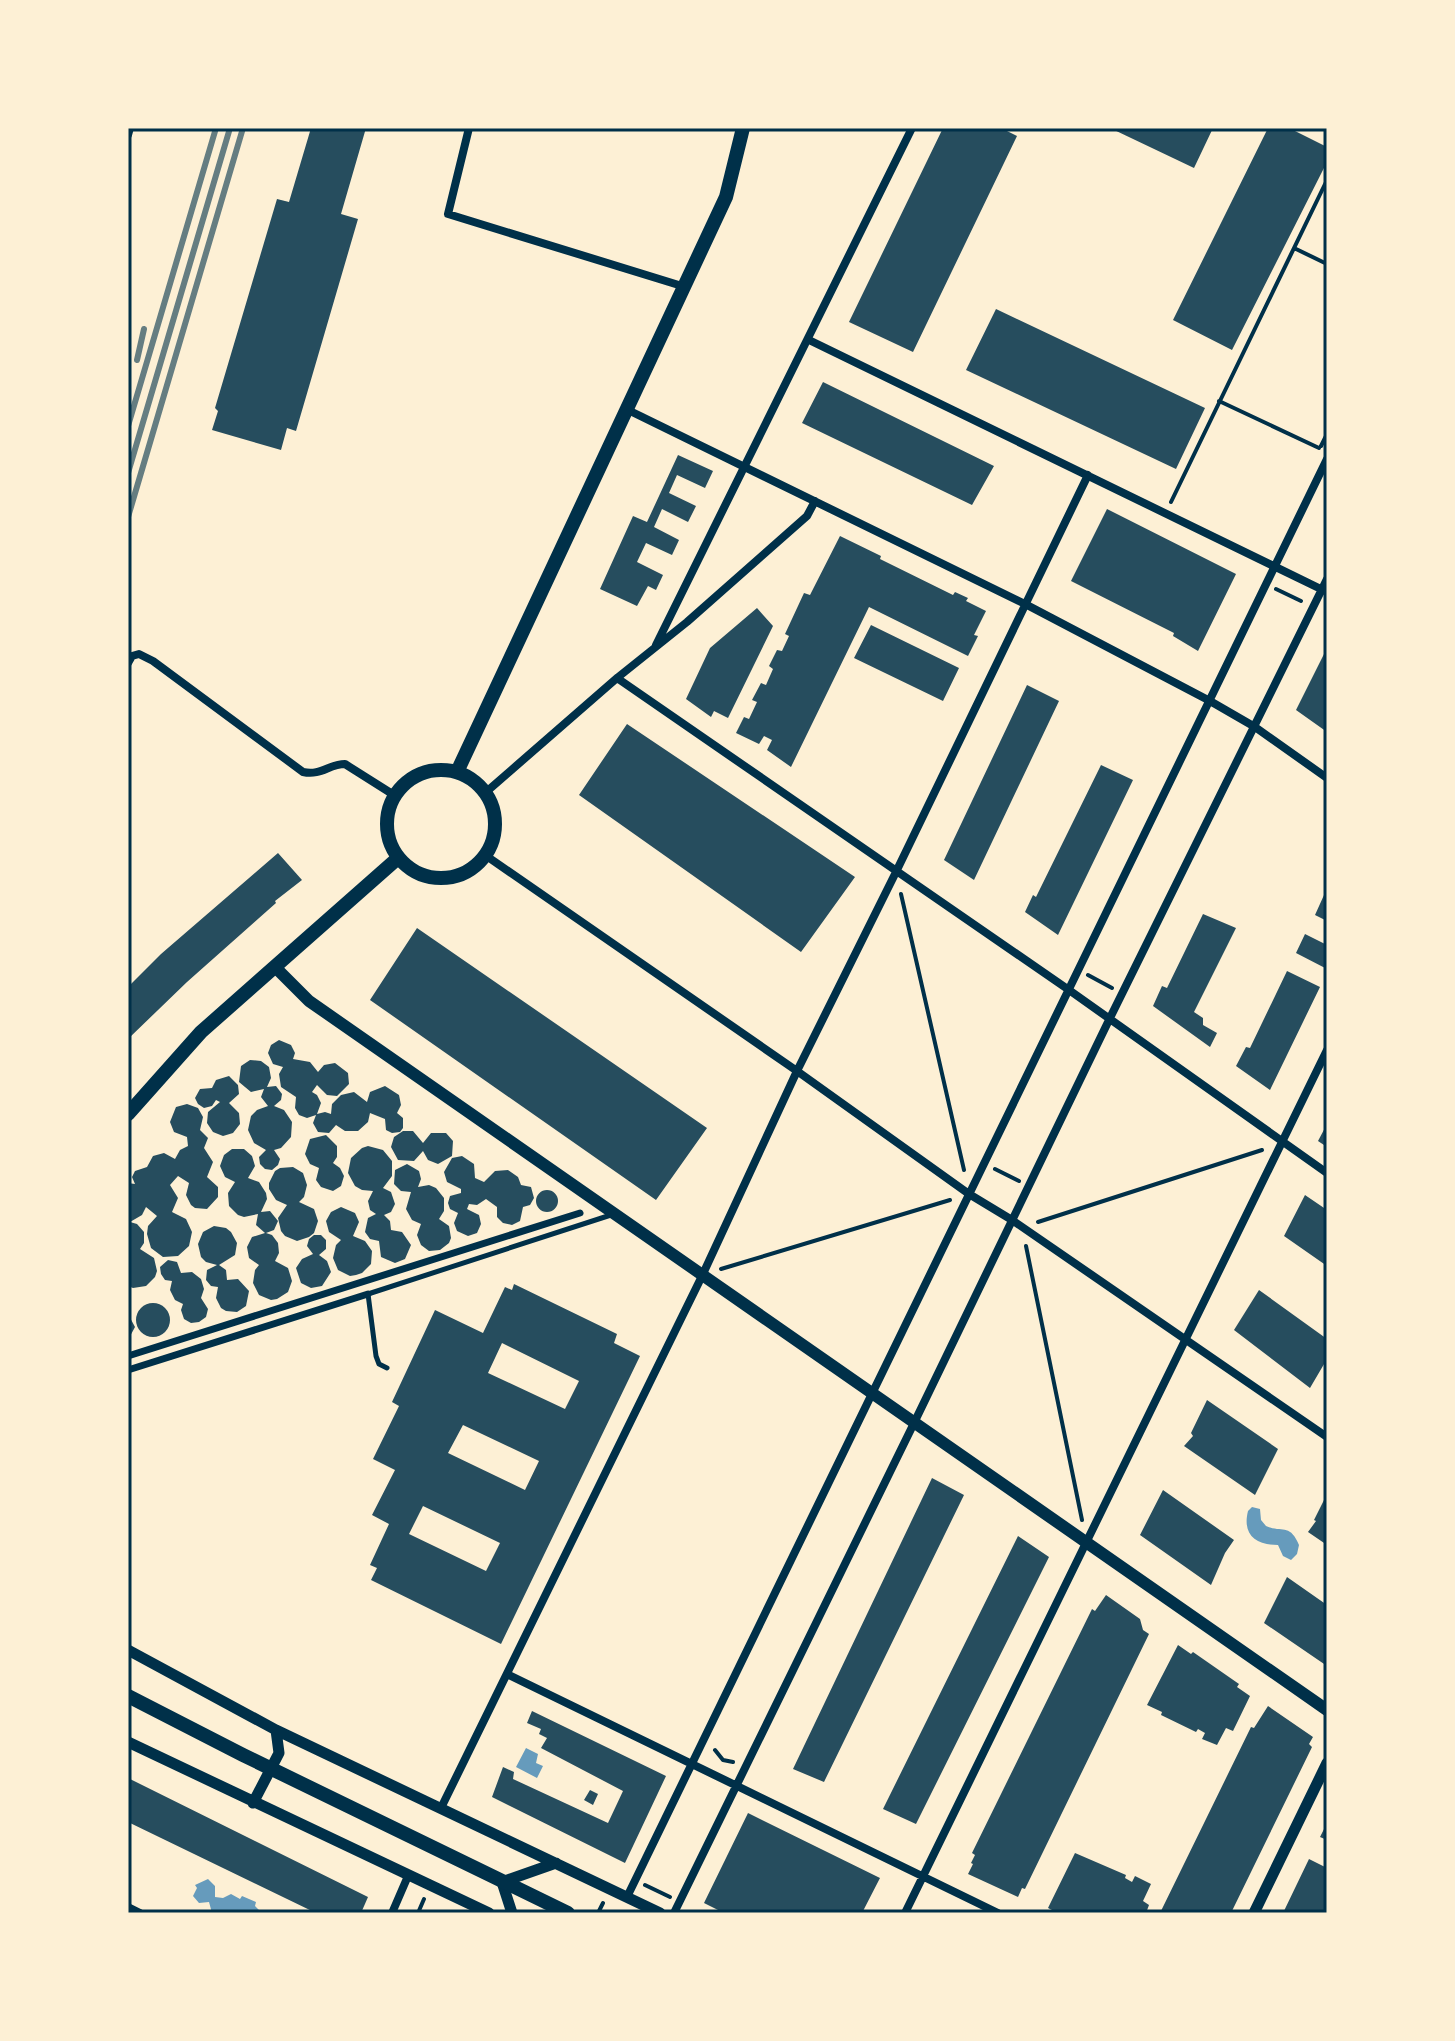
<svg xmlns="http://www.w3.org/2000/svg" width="1455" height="2041" font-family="'Sofia Sans Condensed',sans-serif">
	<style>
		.water { fill: #669bbc }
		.building { fill: #264d5e; fill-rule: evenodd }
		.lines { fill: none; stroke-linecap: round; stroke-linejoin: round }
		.path { stroke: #003049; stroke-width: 4 }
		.service { stroke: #003049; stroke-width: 5 }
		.pedestrian { stroke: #003049; stroke-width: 7 }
		.minor { stroke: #003049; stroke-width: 8 }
		.tertiary { stroke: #003049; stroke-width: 11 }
		.secondary { stroke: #003049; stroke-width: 12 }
		.primary { stroke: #003049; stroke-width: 14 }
		.rail { stroke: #657d81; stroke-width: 6 }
		.neatline { fill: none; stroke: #003049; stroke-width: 3 }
	</style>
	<rect width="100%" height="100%" fill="#fdf0d5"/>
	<path class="water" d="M1252 1507 1260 1509 1261 1520 1266 1526C1282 1533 1290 1523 1299 1545L1297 1554 1291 1560 1283 1556 1278 1545C1256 1545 1242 1535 1248 1511Z
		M526 1748 538 1754 536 1763 543 1766 537 1778 516 1767Z
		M208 1879 215 1886V1897L223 1898 231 1894 240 1899 242 1896 256 1902 255 1906 262 1913H229L225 1910 222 1913H212L209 1902 199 1903 193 1896 197 1888 195 1885Z"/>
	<path class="building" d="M311 128H366L341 214 358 219 296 431 287 428 281 450 212 430 218 411 215 408 277 199 289 202Z
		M943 128H1001L1017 136 913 352 849 322Z
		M1110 128H1213L1194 168Z
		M1268 128H1289L1327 147V162L1232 350 1173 320Z
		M996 309 1205 408 1176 469 966 370Z
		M823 382 994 466 972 505 802 423Z
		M678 455 713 471 705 488 677 475 669 493 696 506 688 522 662 509 654 527 679 540 672 555 646 543 637 562 663 575 656 590 648 586 637 606 600 589 633 516 647 522Z
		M1107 509 1236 574 1198 651 1173 636 1174 633 1071 581Z
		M840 536 881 556 880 559 953 595 955 592 968 598 966 601 986 611 974 635 978 636 968 656 869 607 791 767 767 750 772 740 764 736 759 744 736 733 744 717 749 719 757 702 752 700 761 683 766 685 773 669 769 666 777 650 782 651 789 636 785 634 804 593 810 595Z
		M757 608 773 626 728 718 714 711 711 717 686 699 710 648Z
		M871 625 959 668 943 701 854 658Z
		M1327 648V732L1296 710Z
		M1027 685 1059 701 974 880 944 860Z
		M627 724 855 877 801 952 579 795Z
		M1101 765 1133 780 1058 935 1025 912 1033 895 1036 897Z
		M278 853 302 880 275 901 276 903 187 982 128 1039V987L161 954Z
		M1324 895 1327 897V921L1315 915Z
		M1203 914 1236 928 1194 1012 1203 1018V1025L1217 1033 1210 1047 1153 1006 1162 986 1167 988Z
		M417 928 707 1128 656 1200 370 1000Z
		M1305 934 1327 945V969L1296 953Z
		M1287 971 1320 987 1270 1090 1236 1066 1246 1047 1250 1048Z
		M279 1040 291 1045 295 1053 293 1059 310 1062 318 1072 324 1065 335 1063 348 1073 349 1084 337 1096 327 1095 317 1085 312 1092 317 1095 321 1103 317 1114 325 1112 331 1114 332 1104 341 1095 354 1092 367 1102 370 1092 385 1086 399 1095 401 1105 397 1113 403 1118V1128L400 1132 392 1133 386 1130 385 1119 370 1113 368 1122 358 1131H345L336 1125 329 1133 318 1132 313 1123 316 1115 307 1118 299 1115 295 1108 296 1097 281 1087 279 1074 283 1067 273 1064 268 1053 271 1045Z
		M250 1060 261 1061 269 1067 271 1078 267 1087 276 1086 282 1094 281 1100 274 1106 284 1110 292 1122 291 1137 281 1148 274 1150 280 1159 278 1165 272 1170 265 1169 260 1164 259 1157 266 1150 254 1143 248 1130 251 1116 257 1110 268 1106 261 1097 264 1089 251 1092 239 1082 241 1066Z
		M229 1076 238 1085 239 1094 229 1103 239 1113 240 1124 233 1133 223 1136 213 1132 207 1123 208 1112 220 1102 216 1100 212 1106 204 1108 198 1104 195 1098 200 1089 212 1088 216 1080Z
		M187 1104 198 1108 203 1117 200 1130 208 1138 204 1148 213 1162 207 1177 218 1187V1197L207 1209 195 1208 191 1205 186 1195 189 1183 178 1176 170 1185 178 1198 172 1212 186 1219 192 1232 189 1246 178 1256 163 1257 151 1248 147 1234 148 1226 157 1216 146 1207 142 1215 130 1222 137 1224 144 1232V1243L140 1249 154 1258 157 1271 155 1277 146 1286 133 1288 128 1286V1183L135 1184 132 1177 135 1171 147 1167 153 1156 164 1153 175 1159 180 1150 188 1146 187 1137 174 1132 170 1122 176 1107Z
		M1327 1124V1147L1318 1141Z
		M403 1131H413L423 1143 431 1133H446L453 1141 452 1156 438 1164 428 1160 423 1151 414 1161 398 1160 391 1147 394 1137Z
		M326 1135 337 1146V1157L333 1163 340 1168 344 1176 341 1186 333 1191 321 1187 316 1180 319 1168 310 1164 305 1154 310 1139Z
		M368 1146 383 1150 392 1161V1176L383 1188 391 1192 395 1204 391 1212 384 1215 390 1221 391 1230 402 1232 411 1245 405 1259 395 1263 381 1257 379 1241 370 1239 365 1232 368 1218 376 1214 370 1210 368 1201 373 1191 362 1190 355 1186 348 1173 351 1158 362 1148Z
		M232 1149H244L252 1156 255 1166 248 1178 259 1182 266 1193 267 1199 261 1212 270 1211 278 1221 274 1230 266 1233 272 1235 278 1243 279 1253 275 1261 288 1268 292 1281 288 1292 277 1299 271 1300 259 1295 253 1283 255 1270 259 1265 249 1258 247 1247 252 1237 265 1233 256 1225 258 1214 244 1217 238 1215 229 1206 228 1193 235 1182 225 1177 220 1166 224 1155Z
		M462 1156 474 1164 475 1178 484 1182 495 1171 508 1170 518 1177 521 1185 531 1187 534 1198 530 1205 523 1207 520 1221 512 1225 503 1223 497 1217V1207L486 1199 477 1205 469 1204 467 1209 479 1215 481 1224 477 1233 468 1236 457 1231 454 1223 458 1213 450 1209 448 1203 450 1196 461 1193V1189L447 1182 444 1172 452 1158Z
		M407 1164 419 1171 421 1179 418 1187 429 1185 436 1188 444 1198V1211L439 1219 449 1226 451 1238 449 1243 440 1250 429 1251 421 1245 417 1235 421 1224 412 1220 406 1209 411 1192 401 1191 394 1184 395 1170Z
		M293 1167 303 1173 307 1185 304 1197 299 1202 314 1209 318 1221 314 1233 309 1237 297 1241 285 1236 281 1231 278 1218 287 1205 276 1200 269 1189V1183L275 1171 280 1168Z
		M536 1201a11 11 0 1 1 22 0a11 11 0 1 1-22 0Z
		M1305 1195 1327 1210V1266L1284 1236Z
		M341 1207 355 1213 359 1222 353 1236 365 1241 372 1251 371 1264 362 1273 356 1275 350 1276 338 1270 333 1258 336 1245 341 1240 329 1232 326 1221 331 1212Z
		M214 1226 226 1228 231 1232 237 1243 235 1255 219 1265 226 1270 227 1280 238 1279 249 1291 246 1306 237 1312 226 1311 221 1308 216 1298 218 1287 211 1286 206 1280 207 1270 217 1265 206 1262 201 1257 198 1244 203 1232Z
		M314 1235H321L326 1240V1249L319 1255 327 1261 331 1272 322 1286 311 1288 301 1283 296 1268 302 1259 313 1254 307 1246 309 1239Z
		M168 1260 177 1262 181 1273 192 1272 201 1279 204 1289 201 1298 208 1309 206 1317 199 1322 191 1323 184 1319 181 1310 183 1304 175 1300 170 1290 172 1281 165 1280 161 1274 160 1267Z
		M514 1284 617 1334 614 1343 640 1356 501 1644 371 1580 377 1568 370 1565 389 1524 372 1515 395 1470 373 1459 399 1406 392 1402 435 1310 483 1333 505 1287 512 1290ZM502 1343 579 1381 565 1409 488 1373ZM463 1425 539 1461 525 1490 448 1453ZM423 1506 500 1543 486 1571 409 1534Z
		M1259 1290 1327 1339V1359L1310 1388 1234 1330Z
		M136 1320a17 17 0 1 1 34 0a17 17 0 1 1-34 0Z
		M128 1314 135 1327 128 1340Z
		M1207 1400 1278 1449 1255 1495 1184 1446 1193 1436 1191 1433Z
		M932 1478 964 1495 824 1782 793 1769Z
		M1163 1490 1234 1540 1225 1553 1211 1585 1140 1535Z
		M1327 1494V1545L1308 1532 1316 1521 1314 1520Z
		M1018 1536 1049 1557 916 1824 883 1809Z
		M1287 1577 1327 1605V1666L1264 1623Z
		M1106 1595 1140 1619 1143 1630 1149 1634 1025 1889 1022 1888 1018 1897 968 1874 973 1864 971 1863 975 1855 972 1853 1092 1609 1095 1611Z
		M1178 1645 1191 1654 1193 1652 1239 1684 1237 1687 1250 1696 1233 1731 1226 1728 1217 1745 1202 1739 1205 1733 1198 1729 1196 1732 1161 1715 1162 1712 1147 1705Z
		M1268 1706 1313 1737 1309 1744 1312 1747 1231 1913H1160L1251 1727 1254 1728Z
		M532 1711 666 1776 625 1863 492 1797 503 1767 514 1772 513 1779 608 1823 623 1791 541 1748 547 1738 539 1734 541 1729 527 1723Z
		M128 1778 368 1897 361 1913H316L128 1822Z
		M590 1790 598 1794 593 1805 584 1800Z
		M748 1813 880 1878 862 1913H724L704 1903Z
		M1327 1823V1840L1320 1837Z
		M1075 1853 1126 1875 1125 1878 1132 1882 1135 1876 1151 1884 1143 1901 1149 1905 1146 1913H1058L1048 1908Z
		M1309 1859 1327 1868V1913H1283Z"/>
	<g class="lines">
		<path class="path" d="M1294 248 1327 264
			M1219 401 1319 448
			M1321 446 1327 434
			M1171 502 1327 180
			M1276 589 1301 601
			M901 894 964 1170
			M1088 975 1112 988
			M995 1169 1019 1181
			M1038 1222 1262 1150
			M1026 1246 1082 1520
			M721 1269 950 1200
			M715 1750 723 1760 733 1762
			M645 1885 670 1897
			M418 1913 424 1899
			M598 1913 603 1903"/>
		<path class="service" d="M387 1368 379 1364 376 1356 368 1294 614 1214"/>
		<path class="pedestrian" d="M128 1356 580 1213
			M128 1370 368 1294"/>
		<path class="minor" d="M469 128 448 214 682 286
			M128 135 130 128
			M809 340 1327 592
			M628 410 1027 605 1210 701 1255 727 1327 778
			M656 645 912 128
			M128 663 132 656 139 654 153 661 303 772C321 776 329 764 345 764L394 795
			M617 678 1069 990 1327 1173
			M485 793 617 678 687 622 807 516 815 501
			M485 855 797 1071 969 1194 1012 1220 1327 1437
			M507 1674 998 1913
			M441 1808 702 1276 797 1071 896 872 1088 475
			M627 1897 1327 459
			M128 1907 140 1913
			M392 1913 408 1876
			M674 1913 915 1421 1109 1020 1327 579
			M905 1913 1327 1050"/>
		<path class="tertiary" d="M128 1650 276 1730 660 1913
			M128 1742 489 1913
			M253 1803 279 1753 276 1730
			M512 1913 502 1882 556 1863
			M1254 1913 1327 1763"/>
		<path class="secondary" d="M275 967 309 1001 1327 1710"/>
		<path class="primary" d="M387 824a54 54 0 1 1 108 0a54 54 0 1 1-108 0Z
			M457 772 726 197 743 128
			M128 1114 201 1032 398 858
			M128 1696 243 1755 568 1913"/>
		<path class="rail" d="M137 360 144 329
			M128 426 216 128
			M128 473 230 128
			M128 517 243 128"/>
	</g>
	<rect width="1455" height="2041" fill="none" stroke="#fdf0d5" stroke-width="260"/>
	<rect x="130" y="130" width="1195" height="1781" class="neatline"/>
</svg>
